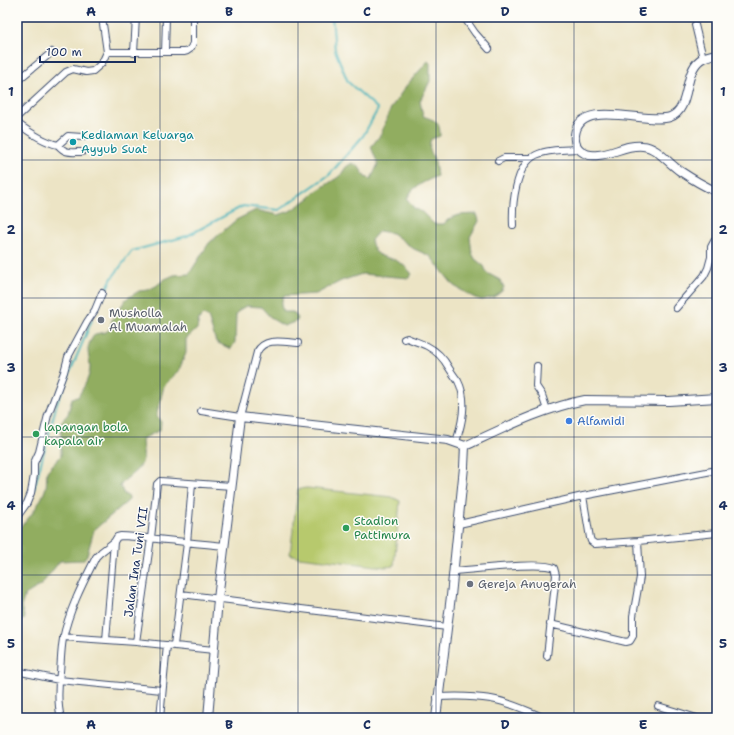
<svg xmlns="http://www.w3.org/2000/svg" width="734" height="735" font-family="'Shantell Sans',sans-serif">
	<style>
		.green { fill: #b7c96d; stroke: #697c66 }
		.forest { fill: #91ad60; stroke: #566e5f }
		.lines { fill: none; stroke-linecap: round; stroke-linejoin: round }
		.stream { stroke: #42b2ba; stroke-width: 2 }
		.minor-casing { stroke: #3a4a6d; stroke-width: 8 }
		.tertiary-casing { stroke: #3a4a6d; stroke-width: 10 }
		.minor { stroke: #fff; stroke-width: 6 }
		.tertiary { stroke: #fff; stroke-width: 8 }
		.grid { fill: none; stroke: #1b2f5e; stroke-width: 1; stroke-opacity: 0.55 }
		.culture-dot { fill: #0f9aa8; stroke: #fdfcf7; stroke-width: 1.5 }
		.worship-dot { fill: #6b7280; stroke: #fdfcf7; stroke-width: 1.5 }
		.shop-dot { fill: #3f7fe0; stroke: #fdfcf7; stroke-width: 1.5 }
		.leisure-dot { fill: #2e9e5b; stroke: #fdfcf7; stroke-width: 1.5 }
		.labels { text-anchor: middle; stroke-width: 3; stroke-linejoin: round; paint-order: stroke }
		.culture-label { font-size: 12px; fill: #0d838f; stroke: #fdfcf7; text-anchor: start }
		.worship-label { font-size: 12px; fill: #5b616d; stroke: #fdfcf7; text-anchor: start }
		.shop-label { font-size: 12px; fill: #366cbe; stroke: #fdfcf7; text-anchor: start }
		.leisure-label { font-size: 12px; fill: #27864d; stroke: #fdfcf7; text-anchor: start }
		.street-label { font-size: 12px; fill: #1b2f5e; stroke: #fdfcf7 }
		.neatline { fill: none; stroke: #1b2f5e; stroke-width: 1.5 }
		.grid-label { font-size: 13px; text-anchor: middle; font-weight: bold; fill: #1b2f5e }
	</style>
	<rect width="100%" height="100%" fill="#fdfcf7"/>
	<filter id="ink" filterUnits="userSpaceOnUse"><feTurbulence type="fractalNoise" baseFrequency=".025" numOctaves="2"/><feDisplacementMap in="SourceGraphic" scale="8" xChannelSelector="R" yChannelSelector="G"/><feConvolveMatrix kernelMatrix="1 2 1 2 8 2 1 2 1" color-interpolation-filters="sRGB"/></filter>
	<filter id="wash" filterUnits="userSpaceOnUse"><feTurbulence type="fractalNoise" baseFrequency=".012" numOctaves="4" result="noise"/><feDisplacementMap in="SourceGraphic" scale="16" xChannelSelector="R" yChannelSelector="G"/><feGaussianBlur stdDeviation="0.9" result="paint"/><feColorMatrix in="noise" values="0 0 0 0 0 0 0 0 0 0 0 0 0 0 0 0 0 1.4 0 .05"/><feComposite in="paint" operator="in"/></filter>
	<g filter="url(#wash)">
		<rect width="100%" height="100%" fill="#ece4c5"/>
		<path class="green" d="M307 488 392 497 400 501 394 566 385 567 299 557 290 554 298 489Z"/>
		<path class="forest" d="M428 61 430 63V81L420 101 423 116C436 121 440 121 440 136L431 139C427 150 432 153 435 162 436 166 436 172 437 176 425 182 412 186 407 199L414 208 422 212 434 224H444C452 213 464 215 477 214L479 221 470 237 472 253 475 259 484 266 487 273 500 280 504 287 502 291 494 297 482 300 475 298 454 286 430 256 414 249 392 233 379 231 371 240C375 258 381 255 395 260 402 263 408 269 412 274L409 278 362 274 341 281 316 294 283 296 281 306 284 312H293L298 318 297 321 284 326 272 319 261 307 246 306 239 310 236 315 235 342 231 349 216 342 208 317 203 315 199 319 197 329 186 339V353L179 370 164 386 157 413V417L161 422 160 430 142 439C142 445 144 453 143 459 141 471 126 476 120 486L124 494 129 497V500L94 530 87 555 83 560 60 561 41 585 25 595 21 607 25 619 17 622V529C28 522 43 499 46 487 47 482 46 476 47 471L61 456V422L68 414 72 398 78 397C83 388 90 378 90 367 89 351 84 349 95 334L106 332 110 329 112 320 126 299 139 291 148 290 156 286 165 279 174 275 189 274 209 243 236 220 256 210 278 215 290 211 308 199 315 192 340 176 346 167 352 163 359 167 365 177 371 179 378 164 371 147 381 134 391 108 406 86Z"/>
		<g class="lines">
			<path class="stream" d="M104 294 112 278 132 251 187 236 243 206 279 210 329 175 363 136 378 109 348 82 335 50 332 17
				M34 489 57 403 92 320"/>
		</g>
	</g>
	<g filter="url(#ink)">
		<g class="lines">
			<g class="minor-casing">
				<path id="minor" d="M464 17 475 33 489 49
					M695 25 703 58
					M107 52H184C189 51 191 49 193 43V17
					M165 52 166 17
					M134 53 136 17
					M17 81 52 52
					M17 117 66 72 73 69 86 72 93 71 102 63 107 52 102 17
					M17 123C29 132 44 142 58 145L68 136 82 137
					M58 145C66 154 70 152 82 152
					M498 161 504 158H531
					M513 225C512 206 515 165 536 155 548 149 565 150 578 149
					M676 308 704 276 708 268 711 257V247L717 236
					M404 339 407 338C414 341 421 343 427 346 437 351 444 359 449 368 452 373 455 377 458 381 468 400 462 424 456 442
					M537 366 536 386 542 395 547 410
					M201 411 240 417 257 352C265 337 283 342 298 343
					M583 496 717 470
					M17 517 27 503 31 493 34 475V463L39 452 48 415 64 372 68 357 87 322 95 310 102 293
					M459 524 583 496 590 538 591 541 595 544 638 541 717 533
					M114 542 117 537 121 536C156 538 190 543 225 546
					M454 571C471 570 542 561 554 568L556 575 547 656
					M181 594 447 627
					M550 624 626 642 630 641 633 636V616L640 577 638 541
					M63 637 136 642 214 650
					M136 642 151 538 157 484 160 481 232 486
					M174 645 187 543 192 484
					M21 672 59 680 162 690
					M437 697C455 696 473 696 491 699 510 702 527 711 545 718
					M658 706 697 718
					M61 718C57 703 58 688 60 672 61 661 61 650 63 639 69 610 83 583 96 557L101 552 114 542 106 640
					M160 718 167 645"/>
			</g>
			<g class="tertiary-casing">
				<path id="tertiary" d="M717 54C711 55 705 56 700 60 683 73 691 110 670 117 647 125 579 97 575 135 573 149 586 157 598 155 614 154 626 144 643 146 657 147 668 163 680 171 692 179 704 186 717 192
					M208 718 218 599 240 417 448 440 465 446C504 428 543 408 585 400L669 401 717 398
					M436 718 451 596 464 467 465 446"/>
			</g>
			<use href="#minor" class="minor"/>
			<use href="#tertiary" class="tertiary"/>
		</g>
	</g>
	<path class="grid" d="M160 17V718M298 17V718M436 17V718M574 17V718M17 160H717M17 298H717M17 437H717M17 575H717"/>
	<circle class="culture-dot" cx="73" cy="142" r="4"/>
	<g class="worship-dot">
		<circle cx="101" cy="320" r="4"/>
		<circle cx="470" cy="584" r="4"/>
	</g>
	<circle class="shop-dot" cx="569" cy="421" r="4"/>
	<g class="leisure-dot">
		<circle cx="36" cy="434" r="4"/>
		<circle cx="346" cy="528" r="4"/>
	</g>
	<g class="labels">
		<g class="culture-label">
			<text x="81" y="139">Kediaman Keluarga<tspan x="81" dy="14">Ayyub Suat</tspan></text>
		</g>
		<g class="worship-label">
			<text x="109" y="317">Musholla<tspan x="109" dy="14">Al Muamalah</tspan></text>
			<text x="478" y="588">Gereja Anugerah</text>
		</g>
		<g class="shop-label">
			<text x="577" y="425">Alfamidi</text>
		</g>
		<g class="leisure-label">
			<text x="44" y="431">lapangan bola<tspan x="44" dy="14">kapala air</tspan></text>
			<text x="354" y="525">Stadion<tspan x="354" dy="14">Pattimura</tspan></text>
		</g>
		<g class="street-label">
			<text transform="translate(136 562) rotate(-82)" y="4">Jalan Ina Tuni VII</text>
		</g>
	</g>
	<rect width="734" height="735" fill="none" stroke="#fdfcf7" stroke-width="44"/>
	<path d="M40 56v6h95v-6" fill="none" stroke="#1b2f5e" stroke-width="2"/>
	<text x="46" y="56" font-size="12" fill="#1b2f5e" stroke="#fdfcf7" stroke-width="3" paint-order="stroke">100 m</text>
	<rect x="22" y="22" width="690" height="691" class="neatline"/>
	<g class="grid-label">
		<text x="91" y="16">A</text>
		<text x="229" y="16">B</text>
		<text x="367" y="16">C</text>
		<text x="505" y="16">D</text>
		<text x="643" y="16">E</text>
		<text x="11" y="96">1</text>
		<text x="723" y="96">1</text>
		<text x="11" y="234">2</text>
		<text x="723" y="234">2</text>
		<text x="11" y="372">3</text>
		<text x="723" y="372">3</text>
		<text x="11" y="510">4</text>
		<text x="723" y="510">4</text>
		<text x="11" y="648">5</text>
		<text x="723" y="648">5</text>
		<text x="91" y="729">A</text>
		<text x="229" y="729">B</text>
		<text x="367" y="729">C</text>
		<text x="505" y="729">D</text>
		<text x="643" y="729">E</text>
	</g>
</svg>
